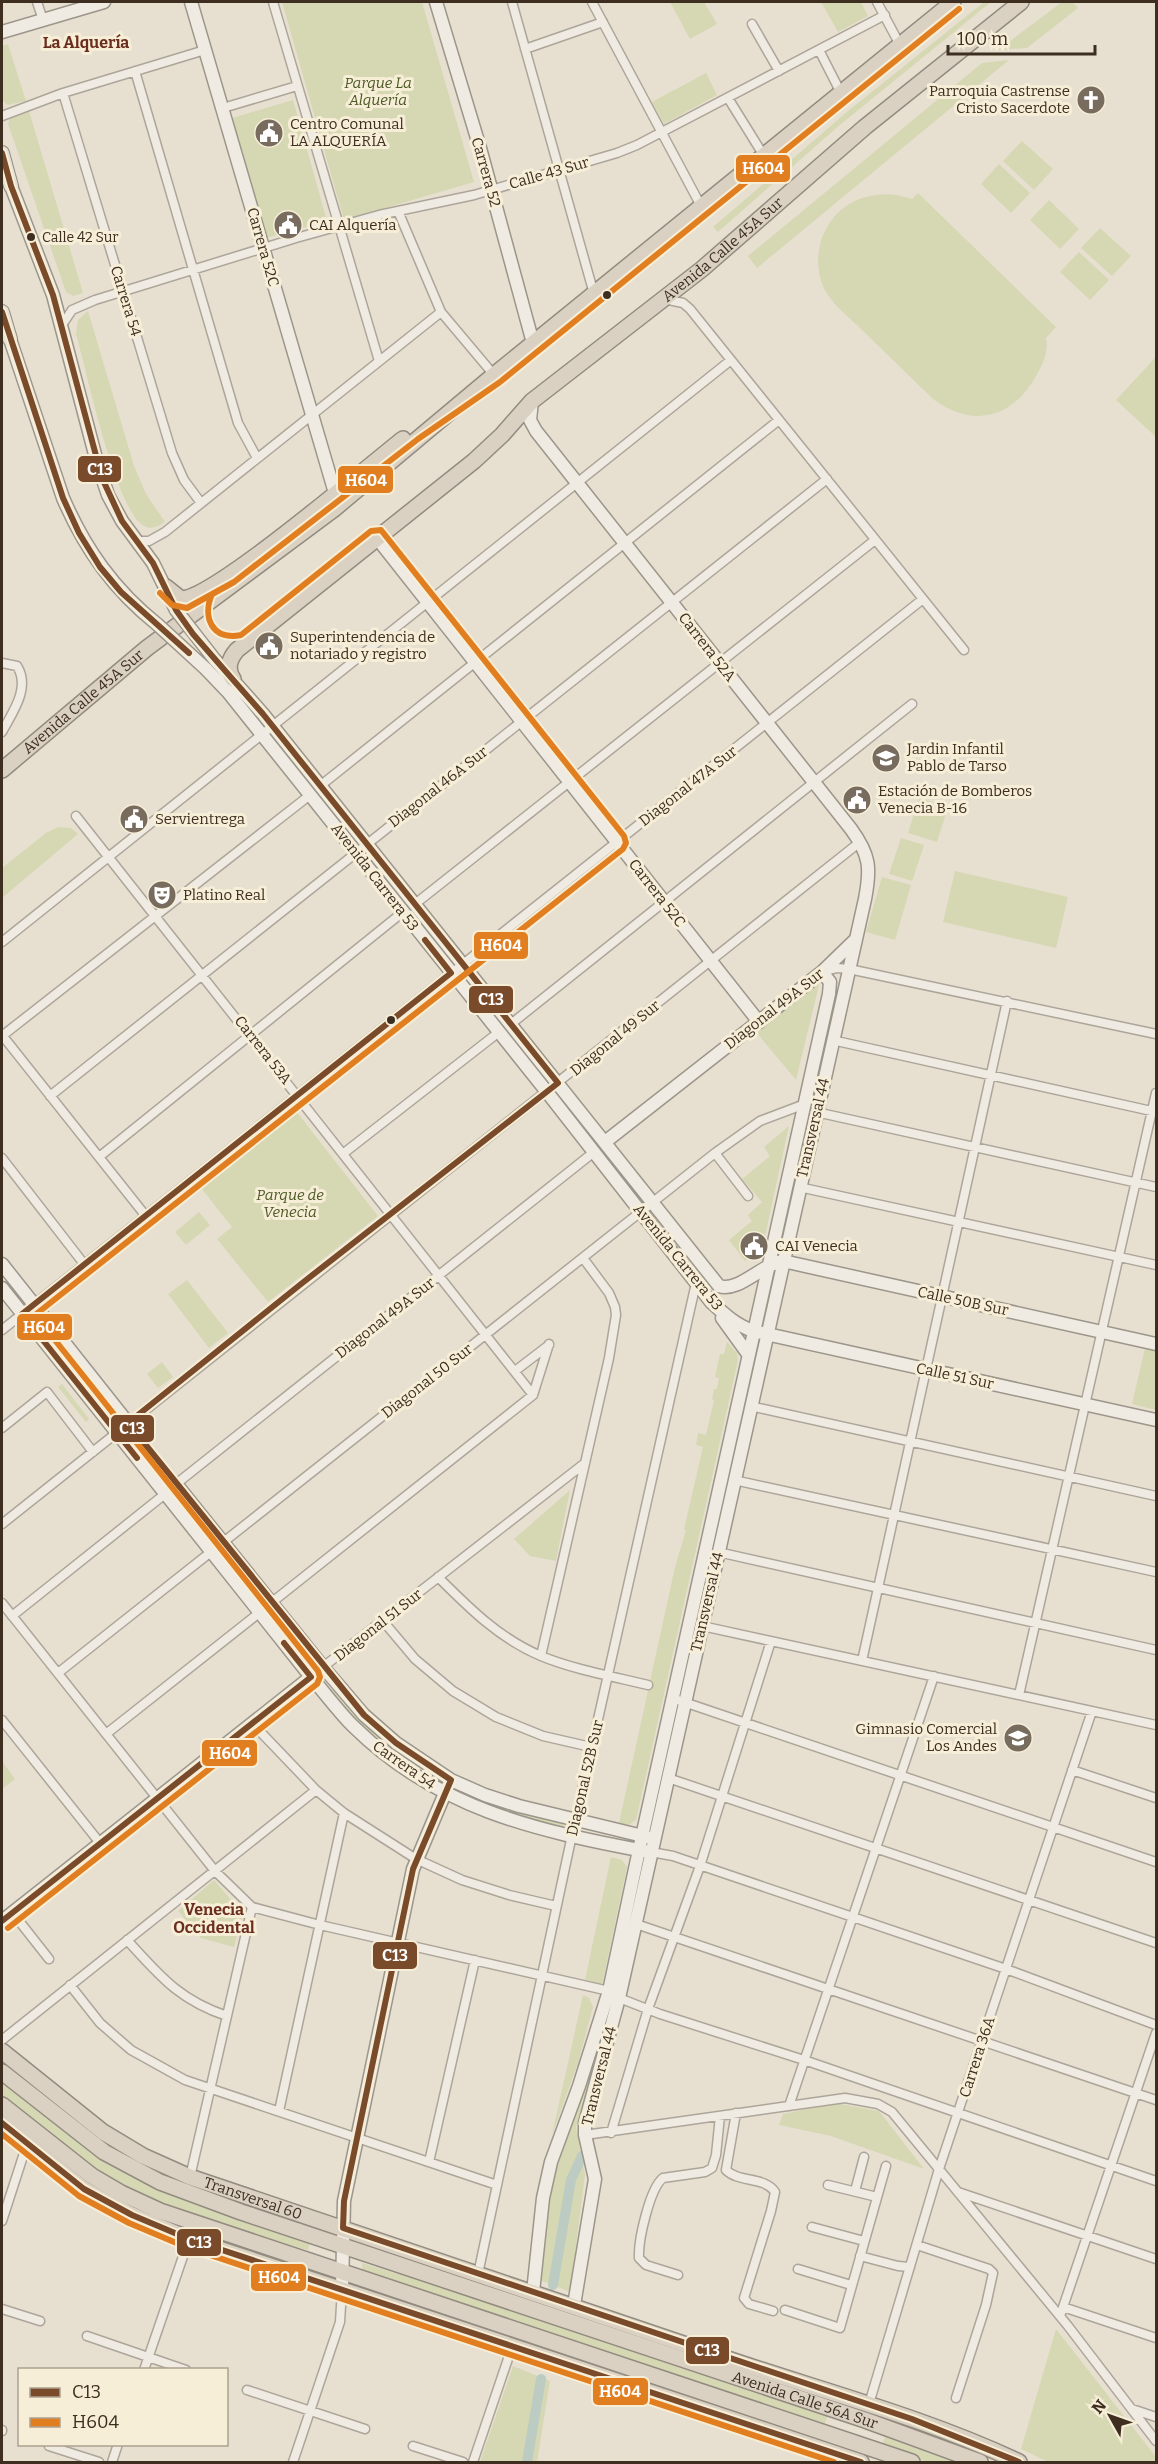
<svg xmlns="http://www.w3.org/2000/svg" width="1158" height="2464" font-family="Bitter,serif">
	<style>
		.green { fill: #d6d7b3 }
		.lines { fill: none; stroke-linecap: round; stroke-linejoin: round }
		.canal { stroke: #bcccc2; stroke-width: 10 }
		.street-casing { stroke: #ada599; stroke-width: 11 }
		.secondary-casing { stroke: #9c958a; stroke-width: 15 }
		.primary-casing { stroke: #928b80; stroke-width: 16 }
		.highway-casing { stroke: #928b80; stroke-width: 18 }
		.street { stroke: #efebe3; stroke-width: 8 }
		.secondary { stroke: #efebe3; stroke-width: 12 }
		.primary { stroke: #e6e1d4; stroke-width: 14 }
		.highway { stroke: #dad1c2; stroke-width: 15 }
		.secondary-bridge-casing { stroke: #9c958a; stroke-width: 15; stroke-linecap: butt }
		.secondary-bridge { stroke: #efebe3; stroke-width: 12 }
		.bus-1-casing { stroke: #f7eed8; stroke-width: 10 }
		.bus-2-casing { stroke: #f7eed8; stroke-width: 10 }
		.bus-1 { stroke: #7a4b2a; stroke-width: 6 }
		.bus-2 { stroke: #e17f20; stroke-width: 6 }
		.bus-dot { fill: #3d2e20; stroke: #f7eed8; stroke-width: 2 }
		.labels { text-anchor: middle; stroke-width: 6; stroke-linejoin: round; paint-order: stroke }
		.bus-label { font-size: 14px; fill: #3d2e20; stroke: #f7eed8; text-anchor: start }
		.park-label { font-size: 15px; font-style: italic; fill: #4d5a26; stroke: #f7eed8 }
		.poi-label { font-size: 15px; fill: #3d2e20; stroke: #f7eed8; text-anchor: start }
		.street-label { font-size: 15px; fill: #3d2e20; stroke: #f7eed8 }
		.neighbourhood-label { font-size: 16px; font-weight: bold; fill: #6b2e1e; stroke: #f7eed8 }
		.line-badge { stroke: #f7eed8; stroke-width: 2 }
		.badge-label { font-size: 16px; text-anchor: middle; font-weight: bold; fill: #fff }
	</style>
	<rect width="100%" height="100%" fill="#e7e0d1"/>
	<path class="green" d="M282 2H422L474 182 344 220Z
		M670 2H704L717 24 690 39Z
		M821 2H861L868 16 838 32Z
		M984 2H991L841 124 718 232 713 227 848 111Z
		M1062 2H1073L1078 8 1027 48 998 50Z
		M8 44 26 101 8 105 2 100V46Z
		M1009 60 757 268 748 256 982 63Z
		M706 73 717 95 664 124 652 102Z
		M293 100 327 221 266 238 232 118Z
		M29 111 83 293 73 296 66 292 8 124 10 117Z
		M1022 141 1053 169 1034 190 1003 161Z
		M999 164 1030 193 1011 213 981 184Z
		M918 193 1056 327 1046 338C1049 353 1042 365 1035 378 1011 419 972 428 933 399 909 376 885 352 861 329 849 317 834 306 826 292 810 263 819 225 846 206 865 193 891 191 912 199Z
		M1049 200 1079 229 1060 249 1030 220Z
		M1100 228 1131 256 1112 276 1081 248Z
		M1079 252 1109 280 1090 300 1060 272Z
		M88 311 134 466 146 494 165 522C159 526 151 530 144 526 116 511 86 369 76 334L78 320Z
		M1156 357V437L1116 400Z
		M919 798 948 807 937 842 908 833Z
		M58 827 71 828 78 834 2 898V868L46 833Z
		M901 838 924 845 912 881 889 874Z
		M955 871 1068 897 1056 948 943 922Z
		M882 877 911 885 895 940 866 932Z
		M820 981 796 1080 756 1032Z
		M292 1106 378 1216 268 1302 217 1239 232 1227 197 1183Z
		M789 1126 764 1241 760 1248 745 1261 729 1240 752 1221 748 1215 762 1202 742 1179 770 1156 764 1147Z
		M199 1212 210 1225 186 1245 175 1232Z
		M187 1280 228 1333 209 1348 168 1294Z
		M727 1342 737 1353 738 1360 636 1820 628 1825 619 1823 675 1567 686 1530 684 1529 703 1447 696 1445 698 1433 706 1435 714 1400 712 1399 714 1389H717L719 1378 715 1377 720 1354H724Z
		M1145 1348 1156 1350V1410L1132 1404Z
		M162 1362 173 1377 158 1388 147 1374Z
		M62 1384 89 1419 86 1422 58 1387Z
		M133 1439 210 1538 208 1539 131 1441Z
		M570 1490 556 1561 530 1556 514 1539Z
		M225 1562 230 1563 304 1656 301 1659Z
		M332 1689 365 1725 431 1774 429 1776 363 1727 329 1691Z
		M2 1761 15 1779 2 1789Z
		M463 1793 513 1811 564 1824 563 1826 512 1815 462 1796Z
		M611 1857 622 1860 627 1867 602 1985 585 1980Z
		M214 1880 243 1914 234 1947 201 1938 178 1911Z
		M583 1995 589 1998 593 2007 578 2063 552 2135Z
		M596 2049 599 2050 576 2127 585 2175 570 2292 540 2280 549 2197 554 2170Z
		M2 2080C49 2119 96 2158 152 2186L310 2240 308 2250 238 2232 172 2210 101 2176 2 2098Z
		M835 2103 879 2111 924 2169 831 2136 779 2125 783 2114Z
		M362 2263 407 2277 442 2285 828 2415 823 2428 363 2274Z
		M1056 2329 1156 2457V2462H1048L1021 2449Z
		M513 2366 550 2381 537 2462H480Z
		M885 2437 951 2461 963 2462H928L881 2447Z"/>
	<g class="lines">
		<path class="canal" d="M553 2285 571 2180 582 2156
			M527 2462 541 2379"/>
		<g class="street-casing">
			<path id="street" d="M37 2 43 20
				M273 2 379 361
				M512 2 594 294
				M592 2 701 206
				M877 2 900 45
				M752 24 779 71
				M525 49 603 22
				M819 50 841 93
				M135 71 238 423 257 458
				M63 93 172 453 184 480 201 503
				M728 98 764 156
				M223 108 297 86
				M2 116 63 93 205 50
				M398 211 441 312 494 375
				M664 299 683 303 690 309 964 650
				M62 325 72 310 95 300 296 238 379 215 474 195 617 153 637 145 885 15
				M136 541H149L165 532 441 312
				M2 663 17 666C31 688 12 713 2 732
				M320 786 779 420
				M76 816 533 1395
				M415 904 875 540
				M2 942 731 360
				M822 972 837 968 849 969 1156 1034
				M511 1024 912 704
				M2 1035 145 1215
				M2 1036 310 795
				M832 1040 1156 1112
				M50 1096 827 479
				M816 1112 1156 1187
				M344 1153 499 1032
				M715 1153 748 1196
				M99 1157 403 912
				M2 1158 84 1264
				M799 1187 1156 1265
				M2 1330 923 599
				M515 1371 549 1345
				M750 1406 1156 1496
				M2 1428 47 1392 93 1452
				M734 1480 1156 1572
				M176 1484 594 1152
				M2 1524 860 842
				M718 1552 1156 1650
				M438 1577C469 1608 500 1639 541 1656 572 1669 615 1677 648 1685
				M2 1603 215 1871 252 1907 320 1925 609 1991
				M271 1603 533 1395 549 1344
				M12 1616 165 1494
				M383 1621 415 1659 453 1691 496 1717 543 1736 591 1747
				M702 1626 1156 1725
				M541 1656 609 1358 616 1315 615 1307 609 1293 583 1258
				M862 1661 1007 1001
				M323 1667 585 1463
				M58 1673 715 1153 760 1121 805 1104
				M1019 1695 1156 1093
				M672 1698 1156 1862
				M2 1720 100 1843
				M252 1723 316 1790 344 1813 416 1859 462 1880 509 1895 556 1906
				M106 1734 259 1613
				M1072 1770 1156 1798
				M668 1778 1156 1943
				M651 1852 673 1856 1006 1969 1156 2025
				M12 1912 49 1959
				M636 1924 1156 2100
				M127 1940C160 1976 179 2000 227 2016
				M70 1985 100 2023 131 2050 185 2080 497 2185
				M619 1998 660 2014 804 2060 1156 2181
				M2 2040 316 1790
				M789 2106 934 1676
				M279 2111 344 1813
				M736 2113 726 2170C739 2183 764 2176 775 2192L771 2211 744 2298 749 2304 773 2311
				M611 2133 648 2009 700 1866 771 1641
				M585 2135 845 2098 878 2104 892 2112 1068 2326 1156 2441
				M429 2162 475 1960
				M190 2177 252 1907
				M828 2185 877 2197
				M855 2191 864 2157
				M958 2192 1156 2259
				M2 2221 27 2144
				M812 2227 864 2241
				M917 2245 989 2269 993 2273 986 2305 956 2398
				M860 2256 898 2266 910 2267
				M798 2269 851 2285
				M478 2274 572 1835 696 1283
				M678 2275 646 2265 639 2258C638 2240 650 2188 663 2178L705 2172 712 2168 716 2155 720 2116
				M1063 2307 1156 2338
				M2 2309 40 2321
				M785 2310 840 2328 886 2166
				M1060 2316 1156 2033
				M87 2336 186 2370
				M144 2370 189 2239
				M247 2390 365 2429
				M869 2404 939 2169 1092 1711
				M1132 2409 1156 2417
				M2 2430V2431
				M49 2446 99 2462
				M413 2446 463 2462
				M112 2462 118 2444
				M293 2462 340 2322 342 2290
				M473 2462 512 2347"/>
		</g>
		<g class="secondary-casing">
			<path id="secondary" d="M191 2 335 493
				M436 2 480 148 533 343
				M2 32 104 2
				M11 186 53 295 97 462 108 495 122 521 153 563 176 610
				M10 339 63 498C85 549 114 590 158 625
				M532 401 530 420 536 431 851 829C870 855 871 868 865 899L619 1998 585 2123V2135L595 2179 574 2305
				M377 538 759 1022
				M215 660 263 714 719 1286C738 1293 762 1264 783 1261L1156 1344
				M206 669 228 692 547 1092 711 1302C724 1314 736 1325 753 1331L1156 1420
				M605 1142 822 972 854 941
				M2 1264 128 1423
				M2 1288 311 1677C325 1693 338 1711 353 1726 436 1808 533 1830 644 1851
				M722 1318 748 1354
				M176 1484 323 1667 364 1715 396 1743 451 1780 485 1795 519 1806 647 1837
				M2 1921 316 1673
				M342 2290 344 2201 413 1869 448 1786
				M533 2292 543 2198 551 2162 579 2086 609 1991 639 1850 829 994 830 982 822 972"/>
		</g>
		<g class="primary-casing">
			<path id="primary" d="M2 153 11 186
				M2 312 10 339"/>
		</g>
		<g class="highway-casing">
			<g id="highway">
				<path d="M166 587 181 599C215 598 367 467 403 439"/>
				<path id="s1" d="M233 679C226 669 229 659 237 650L474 461 502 435 532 401 702 269 865 127 1021 2"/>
				<path id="s2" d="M2 770 147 648 334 509 494 375 953 2"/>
				<path id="s3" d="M2 2051 103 2132 143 2156 190 2177C369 2238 548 2299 728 2359 825 2392 926 2418 1019 2462"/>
				<path id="s4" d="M2 2072 104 2152 160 2182 241 2212 865 2420 980 2462"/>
				<path d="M2 2105 92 2176 121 2193 160 2211 912 2462"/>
				<path d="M2 2123 84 2189 132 2215 189 2239 861 2462"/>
			</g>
		</g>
		<use href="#street" class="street"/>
		<use href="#secondary" class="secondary"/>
		<use href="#primary" class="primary"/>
		<use href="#highway" class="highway"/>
		<g class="secondary-bridge-casing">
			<path id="secondary-bridge" d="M176 610 215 660
				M158 625 206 669"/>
		</g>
		<use href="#secondary-bridge" class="secondary-bridge"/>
		<g class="bus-1-casing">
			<path id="bus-1" d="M2 153 11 186 53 295 102 478 122 521 153 563 176 610 193 634 263 714 558 1083 301 1284 128 1423 364 1715 396 1743 451 1780 413 1869 344 2201 343 2228 912 2419 1019 2462
				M2 312 63 498 79 533 100 567 121 592 189 653
				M137 1458 22 1314 451 973 425 940
				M2 1921 311 1677 284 1643
				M2 2123 84 2189 132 2215 189 2239 861 2462"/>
		</g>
		<g class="bus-2-casing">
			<path id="bus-2" d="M160 593 172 605 187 608 234 582 418 439 500 382 959 9
				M8 1928 317 1684 320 1677 318 1671 35 1315 623 849 626 843 624 836 381 530 371 531 241 635C212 641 202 617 212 594
				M2 2134 79 2196 129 2223 186 2247 834 2462"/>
		</g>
		<use href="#bus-1" class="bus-1"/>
		<use href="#bus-2" class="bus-2"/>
	</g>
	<defs>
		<g id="church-disc" transform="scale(1.5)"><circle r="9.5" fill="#786c5e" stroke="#f7eed8"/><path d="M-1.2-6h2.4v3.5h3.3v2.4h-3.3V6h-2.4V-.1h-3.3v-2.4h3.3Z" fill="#fff"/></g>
		<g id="civic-disc" transform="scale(1.5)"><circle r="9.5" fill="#786c5e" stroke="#f7eed8"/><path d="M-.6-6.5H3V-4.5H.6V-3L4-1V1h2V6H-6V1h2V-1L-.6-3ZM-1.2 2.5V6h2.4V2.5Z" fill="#fff"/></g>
		<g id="school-disc" transform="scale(1.5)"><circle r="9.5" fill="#786c5e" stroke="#f7eed8"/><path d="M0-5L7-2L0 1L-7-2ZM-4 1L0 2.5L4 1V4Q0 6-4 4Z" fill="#fff"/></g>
		<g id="theatre-disc" transform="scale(1.5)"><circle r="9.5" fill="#786c5e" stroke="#f7eed8"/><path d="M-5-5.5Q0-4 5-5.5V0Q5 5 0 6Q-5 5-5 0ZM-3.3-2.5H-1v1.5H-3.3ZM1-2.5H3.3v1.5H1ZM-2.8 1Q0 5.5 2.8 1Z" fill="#fff"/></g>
	</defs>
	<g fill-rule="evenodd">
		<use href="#church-disc" x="1091" y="100"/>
		<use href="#civic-disc" x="269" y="133"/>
		<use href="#civic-disc" x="288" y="225"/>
		<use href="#civic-disc" x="269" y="646"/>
		<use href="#school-disc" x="886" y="758"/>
		<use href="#civic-disc" x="857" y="800"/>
		<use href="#civic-disc" x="134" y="819"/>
		<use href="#theatre-disc" x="162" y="895"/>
		<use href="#civic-disc" x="754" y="1246"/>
		<use href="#school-disc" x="1018" y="1738"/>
	</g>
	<g class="bus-dot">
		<circle cx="31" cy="237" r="5"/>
		<circle cx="607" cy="295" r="5"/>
		<circle cx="391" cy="1020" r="5"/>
	</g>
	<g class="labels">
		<g class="bus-label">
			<text x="42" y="242">Calle 42 Sur</text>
		</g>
		<g class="park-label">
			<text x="378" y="88">Parque La<tspan x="378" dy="17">Alquería</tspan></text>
			<text x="290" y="1200">Parque de<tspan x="290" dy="17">Venecia</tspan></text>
		</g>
		<g class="poi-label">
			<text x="1070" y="96" text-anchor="end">Parroquia Castrense<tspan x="1070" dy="17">Cristo Sacerdote</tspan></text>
			<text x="290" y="129">Centro Comunal<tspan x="290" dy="17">LA ALQUERÍA</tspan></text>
			<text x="309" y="230">CAI Alquería</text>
			<text x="290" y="642">Superintendencia de<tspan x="290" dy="17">notariado y registro</tspan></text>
			<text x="907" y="754">Jardin Infantil<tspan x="907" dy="17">Pablo de Tarso</tspan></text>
			<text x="878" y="796">Estación de Bomberos<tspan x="878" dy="17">Venecia B-16</tspan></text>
			<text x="155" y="824">Servientrega</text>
			<text x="183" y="900">Platino Real</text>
			<text x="775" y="1251">CAI Venecia</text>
			<text x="997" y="1734" text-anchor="end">Gimnasio Comercial<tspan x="997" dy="17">Los Andes</tspan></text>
		</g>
		<g class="street-label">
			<text transform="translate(486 172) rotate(74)" y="5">Carrera 52</text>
			<text transform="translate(549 173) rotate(-16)" y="5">Calle 43 Sur</text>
			<text transform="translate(263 247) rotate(74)" y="5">Carrera 52C</text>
			<text dy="5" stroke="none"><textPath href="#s1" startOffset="662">Avenida Calle 45A Sur</textPath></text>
			<text transform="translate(126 301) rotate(73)" y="5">Carrera 54</text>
			<text transform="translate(707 647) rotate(52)" y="5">Carrera 52A</text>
			<text dy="5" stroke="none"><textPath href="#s2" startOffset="106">Avenida Calle 45A Sur</textPath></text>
			<text transform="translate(688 786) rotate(-38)" y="5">Diagonal 47A Sur</text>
			<text transform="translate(438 787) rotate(-38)" y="5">Diagonal 46A Sur</text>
			<text transform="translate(375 877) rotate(52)" y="5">Avenida Carrera 53</text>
			<text transform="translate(657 893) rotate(52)" y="5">Carrera 52C</text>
			<text transform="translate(774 1009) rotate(-38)" y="5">Diagonal 49A Sur</text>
			<text transform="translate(615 1038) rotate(-39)" y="5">Diagonal 49 Sur</text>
			<text transform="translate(263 1050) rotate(52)" y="5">Carrera 53A</text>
			<text transform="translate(813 1128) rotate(-77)" y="5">Transversal 44</text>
			<text transform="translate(678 1257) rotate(51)" y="5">Avenida Carrera 53</text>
			<text transform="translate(963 1301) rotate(12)" y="5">Calle 50B Sur</text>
			<text transform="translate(385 1318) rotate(-38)" y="5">Diagonal 49A Sur</text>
			<text transform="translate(955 1376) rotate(12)" y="5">Calle 51 Sur</text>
			<text transform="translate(427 1381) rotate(-38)" y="5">Diagonal 50 Sur</text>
			<text transform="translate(707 1602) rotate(-77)" y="5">Transversal 44</text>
			<text transform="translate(378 1625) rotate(-38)" y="5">Diagonal 51 Sur</text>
			<text transform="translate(404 1765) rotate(35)" y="5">Carrera 54</text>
			<text transform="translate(585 1778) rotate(-77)" y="5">Diagonal 52B Sur</text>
			<text transform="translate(977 2057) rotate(-72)" y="5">Carrera 36A</text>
			<text transform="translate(599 2076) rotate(-76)" y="5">Transversal 44</text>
			<text dy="5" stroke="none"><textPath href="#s3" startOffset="294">Transversal 60</textPath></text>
			<text dy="5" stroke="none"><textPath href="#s4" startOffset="874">Avenida Calle 56A Sur</textPath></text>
		</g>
		<g class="neighbourhood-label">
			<text x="86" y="48">La Alquería</text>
			<text x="214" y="1915">Venecia<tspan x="214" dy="18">Occidental</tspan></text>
		</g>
	</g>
	<g class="line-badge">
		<rect x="735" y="154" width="56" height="29" rx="6" fill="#e17f20"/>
		<rect x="77" y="455" width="45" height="28" rx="6" fill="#7a4b2a"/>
		<rect x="337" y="465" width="57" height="29" rx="6" fill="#e17f20"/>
		<rect x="473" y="931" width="56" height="29" rx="6" fill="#e17f20"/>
		<rect x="468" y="985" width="46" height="29" rx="6" fill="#7a4b2a"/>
		<rect x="16" y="1313" width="57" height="28" rx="6" fill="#e17f20"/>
		<rect x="110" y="1414" width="45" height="29" rx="6" fill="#7a4b2a"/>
		<rect x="201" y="1739" width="57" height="28" rx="6" fill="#e17f20"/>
		<rect x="372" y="1941" width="46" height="29" rx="6" fill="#7a4b2a"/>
		<rect x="176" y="2228" width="46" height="29" rx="6" fill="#7a4b2a"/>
		<rect x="250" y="2263" width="57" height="29" rx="6" fill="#e17f20"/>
		<rect x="685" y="2336" width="45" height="29" rx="6" fill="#7a4b2a"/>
		<rect x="592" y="2377" width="57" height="29" rx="6" fill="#e17f20"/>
	</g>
	<g class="badge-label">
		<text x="763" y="174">H604</text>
		<text x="100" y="475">C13</text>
		<text x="366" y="486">H604</text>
		<text x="501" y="951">H604</text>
		<text x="491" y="1005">C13</text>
		<text x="44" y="1333">H604</text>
		<text x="132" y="1434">C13</text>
		<text x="230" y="1759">H604</text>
		<text x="395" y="1961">C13</text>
		<text x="199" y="2248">C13</text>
		<text x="279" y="2283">H604</text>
		<text x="707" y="2356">C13</text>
		<text x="620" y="2397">H604</text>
	</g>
	<rect width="1158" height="2464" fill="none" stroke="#3d2e20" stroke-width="6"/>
	<rect x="18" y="2368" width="210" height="78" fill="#f7eed8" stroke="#ada18e" stroke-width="1.5"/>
	<rect x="30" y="2388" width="30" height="9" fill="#7a4b2a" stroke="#ada18e" stroke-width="1.5"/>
	<text x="72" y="2398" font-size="18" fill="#3d2e20">C13</text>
	<rect x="30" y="2418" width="30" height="9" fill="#e17f20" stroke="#ada18e" stroke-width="1.5"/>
	<text x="72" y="2428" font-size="18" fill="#3d2e20">H604</text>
	<g transform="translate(1110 2416) rotate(310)" stroke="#f7eed8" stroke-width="4.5" paint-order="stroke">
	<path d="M0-4.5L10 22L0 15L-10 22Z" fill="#3d2e20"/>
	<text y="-9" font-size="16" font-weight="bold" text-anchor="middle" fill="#3d2e20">N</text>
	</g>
	<path d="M948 45v9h147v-9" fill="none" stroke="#3d2e20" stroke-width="3"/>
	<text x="957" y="45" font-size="18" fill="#3d2e20" stroke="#f7eed8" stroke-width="4.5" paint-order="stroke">100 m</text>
</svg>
